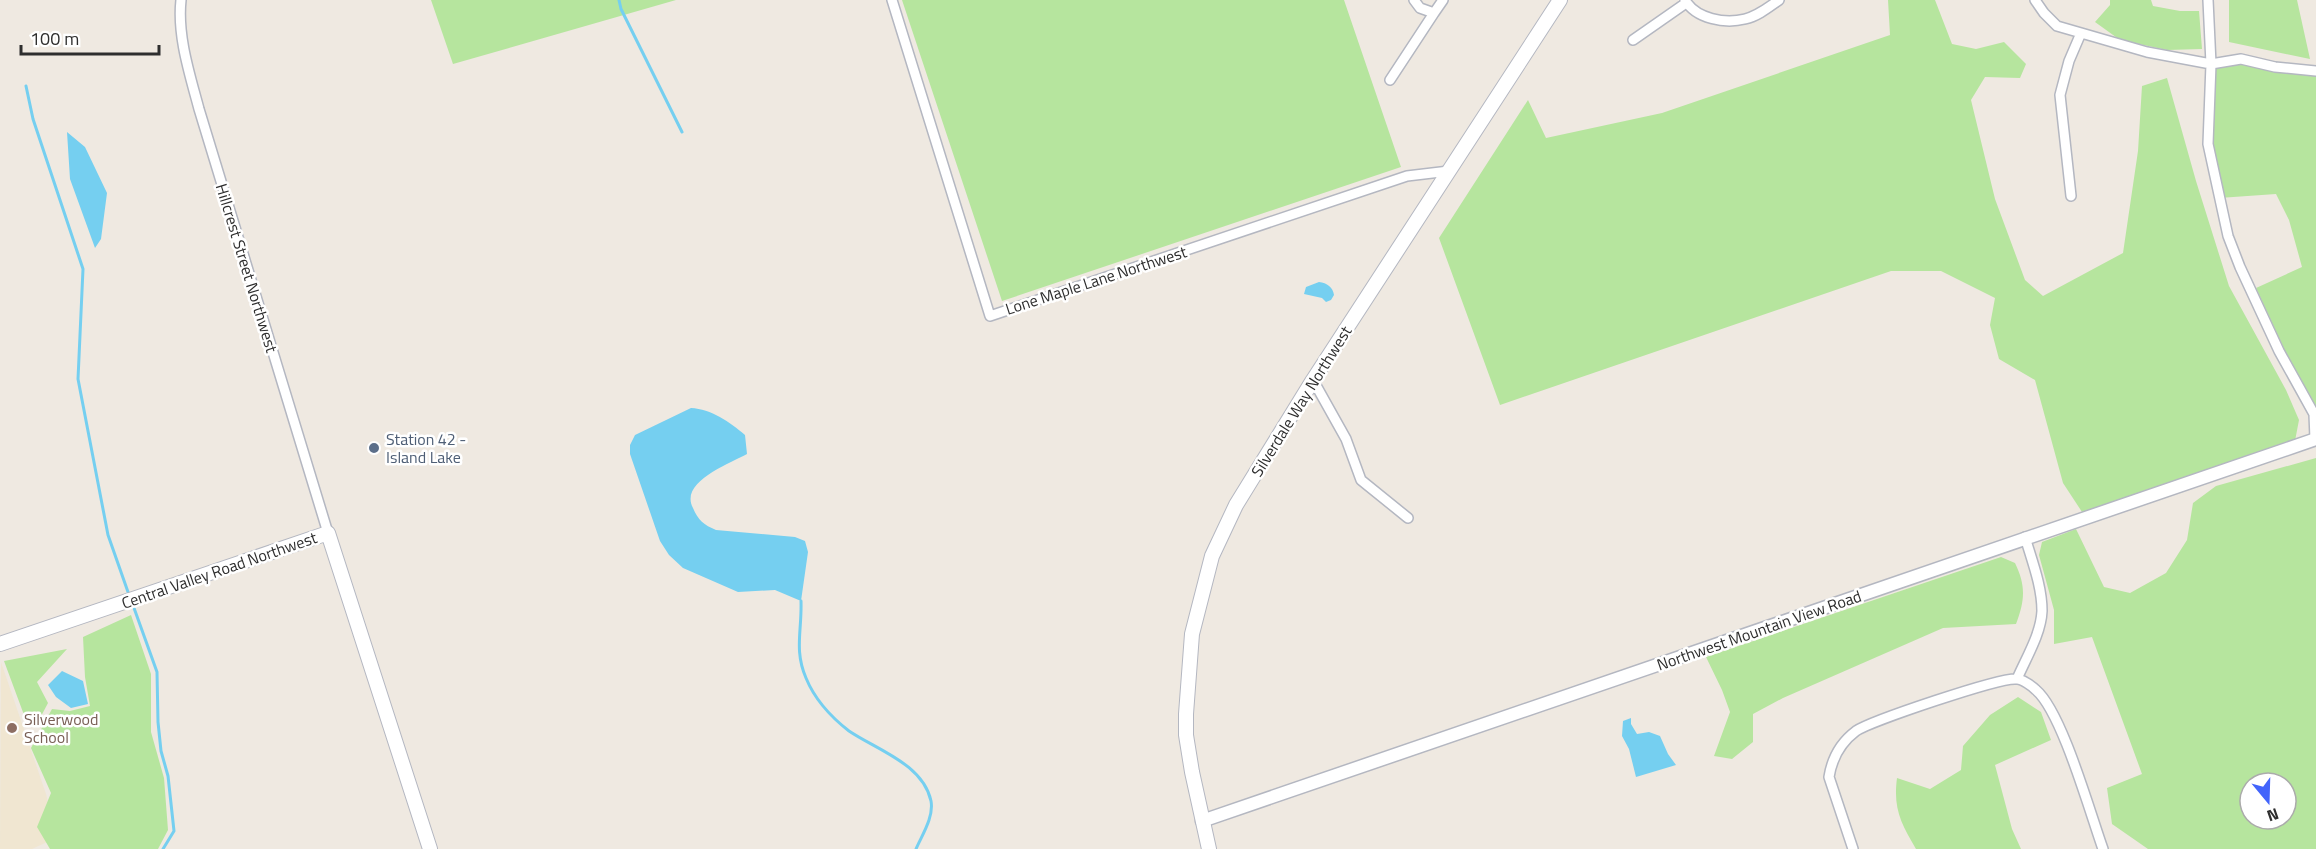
<svg xmlns="http://www.w3.org/2000/svg" width="2316" height="849" font-family="'Titillium Web',sans-serif">
	<style>
		.education { fill: #f0e6d1 }
		.green { fill: #b6e59e; fill-rule: evenodd }
		.water { fill: #75cff0 }
		.lines { fill: none; stroke-linecap: round; stroke-linejoin: round }
		.stream { stroke: #75cff0; stroke-width: 3 }
		.minor-casing { stroke: #b4b7c1; stroke-width: 12 }
		.tertiary-casing { stroke: #b4b7c1; stroke-width: 15 }
		.secondary-casing { stroke: #b4b7c1; stroke-width: 16 }
		.minor { stroke: #fff; stroke-width: 9 }
		.tertiary { stroke: #fff; stroke-width: 12 }
		.secondary { stroke: #fff; stroke-width: 14 }
		.service-dot { fill: #5c6f8a; stroke: #fff; stroke-width: 2 }
		.education-dot { fill: #8d6e63; stroke: #fff; stroke-width: 2 }
		.labels { text-anchor: middle; stroke-width: 5; stroke-linejoin: round; paint-order: stroke }
		.street-label { font-size: 16px; fill: #2e2e2e; stroke: #fff }
		.service-label { font-size: 16px; fill: #4e5e75; stroke: #fff; text-anchor: start }
		.education-label { font-size: 16px; fill: #785e54; stroke: #fff; text-anchor: start }
	</style>
	<rect width="100%" height="100%" fill="#efe9e1"/>
	<path class="education" d="M1 662 46 794 56 838 32 849H0Z"/>
	<path class="green" d="M431 0H676L453 64Z
		M902 0H1344L1401 167 1002 301Z
		M1888 0H1935L1952 44 1976 49 2004 42 2026 64 2020 78 1985 77 1971 100 1995 199 2025 280 2043 296 2123 253 2138 151 2142 86 2167 78 2196 181 2229 286 2286 390 2299 420 2294 446 2084 515 2063 483 2035 380 1999 359 1990 325 1995 298 1941 271H1891L1500 405 1439 238 1528 100 1546 138 1662 113 1890 35Z
		M2110 0H2151L2153 6 2180 11H2199L2202 49 2167 50 2120 40 2095 22 2110 5Z
		M2229 0H2297L2310 59 2229 42Z
		M2241 59 2316 71V439L2314 414 2256 288 2302 267 2289 220 2276 194 2219 198 2208 144 2211 64Z
		M2316 458V849H2148L2112 824 2107 788 2142 774 2092 637 2054 644V610L2039 555 2042 542 2076 529 2104 587 2130 593 2166 573 2187 540 2193 503 2216 486ZM2250 783H2286V819H2250Z
		M2001 557 2015 563C2026 586 2025 600 2016 624L1943 628 1783 698 1753 714V742L1732 759 1714 756 1730 712 1722 690 1706 657Z
		M131 615 151 674V732L164 778 168 830 158 849H50L37 827 51 793 31 748 52 709 70 711 90 706 85 677 83 637Z
		M67 649 37 682 48 703 39 720 27 723 4 661Z
		M2018 697 2041 712 2051 740 1995 765 2012 829 2021 849H1916C1901 823 1893 809 1897 778L1930 789 1961 770 1963 746 1990 715Z"/>
	<path class="water" d="M67 132 85 147 107 193 101 239 95 248 70 179Z
		M1319 282C1327 283 1333 287 1334 295L1331 300 1326 302 1322 298 1304 294 1306 287Z
		M691 408C711 409 730 422 745 435L747 454C729 464 679 482 693 508 698 520 704 525 716 530L795 537 805 541 808 552 801 601 775 590 738 592 683 568 669 555 660 541 630 454V445L635 435Z
		M62 671 83 681 88 704 71 708 56 697 48 685Z
		M1631 718V724L1637 734 1649 732 1660 736 1668 754 1676 765 1636 777 1629 749 1622 736 1623 721Z"/>
	<g class="lines">
		<path class="stream" d="M619 0 621 9 682 132
			M26 86 33 119 83 269 78 379 108 535 128 592
			M801 601C802 631 794 650 806 678 815 700 831 717 849 731 877 750 923 764 931 801 934 817 922 835 916 849
			M134 608 157 672 158 722 161 751 168 776 174 831 163 849"/>
		<g class="minor-casing">
			<path id="minor" d="M181 0C177 36 190 75 199 109L328 533
				M892 0 990 316 1407 176 1449 171
				M1414 0 1420 8 1434 13 1443 0
				M1685 0C1696 19 1725 24 1745 19 1758 16 1769 7 1779 0
				M2035 0 2044 13 2057 26 2147 52 2211 64 2241 59 2275 67 2316 71
				M2208 0 2211 64 2208 144 2228 236 2240 267 2279 351 2314 414 2315 439
				M1633 40 1686 3
				M1390 80 1434 13
				M2071 196 2060 95 2069 61 2081 33
				M1313 380 1346 439 1361 480 1408 518
				M2017 679C2026 658 2041 634 2042 611 2042 586 2032 561 2025 537
				M1853 849 1829 777C1832 758 1840 743 1856 731 1871 721 2000 677 2017 679 2022 679 2032 686 2036 690 2062 712 2090 813 2103 849"/>
		</g>
		<g class="tertiary-casing">
			<path id="tertiary" d="M1202 821 2316 439"/>
		</g>
		<g class="secondary-casing">
			<path id="secondary" d="M0 644 328 533 430 849
				M1209 849 1192 772 1186 735V714L1192 634 1212 556 1236 505 1313 380 1560 0"/>
		</g>
		<use href="#minor" class="minor"/>
		<use href="#tertiary" class="tertiary"/>
		<use href="#secondary" class="secondary"/>
	</g>
	<circle class="service-dot" cx="374" cy="448" r="6"/>
	<circle class="education-dot" cx="12" cy="728" r="6"/>
	<g class="labels">
		<g class="street-label">
			<text transform="translate(247 268) rotate(73)" y="6">Hillcrest Street Northwest</text>
			<text transform="translate(1096 280) rotate(-18)" y="6">Lone Maple Lane Northwest</text>
			<text transform="translate(1301 401) rotate(-58)" y="6">Silverdale Way Northwest</text>
			<text transform="translate(219 570) rotate(-19)" y="6">Central Valley Road Northwest</text>
			<text transform="translate(1759 630) rotate(-19)" y="6">Northwest Mountain View Road</text>
		</g>
		<g class="service-label">
			<text x="386" y="445">Station 42 -<tspan x="386" dy="18">Island Lake</tspan></text>
		</g>
		<g class="education-label">
			<text x="24" y="725">Silverwood<tspan x="24" dy="18">School</tspan></text>
		</g>
	</g>
	<g transform="translate(2268 801) rotate(161)"><circle r="28" fill="#ffffff" stroke="#ababab" stroke-width="1.5"/>
	<path d="M0-4.5L10 22L0 15L-10 22Z" fill="#4264fb"/>
	<text y="-9" font-size="16" font-weight="bold" text-anchor="middle" fill="#2e2e2e">N</text>
	</g>
	<path d="M21 45v9h138v-9" fill="none" stroke="#2e2e2e" stroke-width="3"/>
	<text x="30" y="45" font-size="18" fill="#2e2e2e" stroke="#ffffff" stroke-width="4.5" paint-order="stroke">100 m</text>
</svg>
